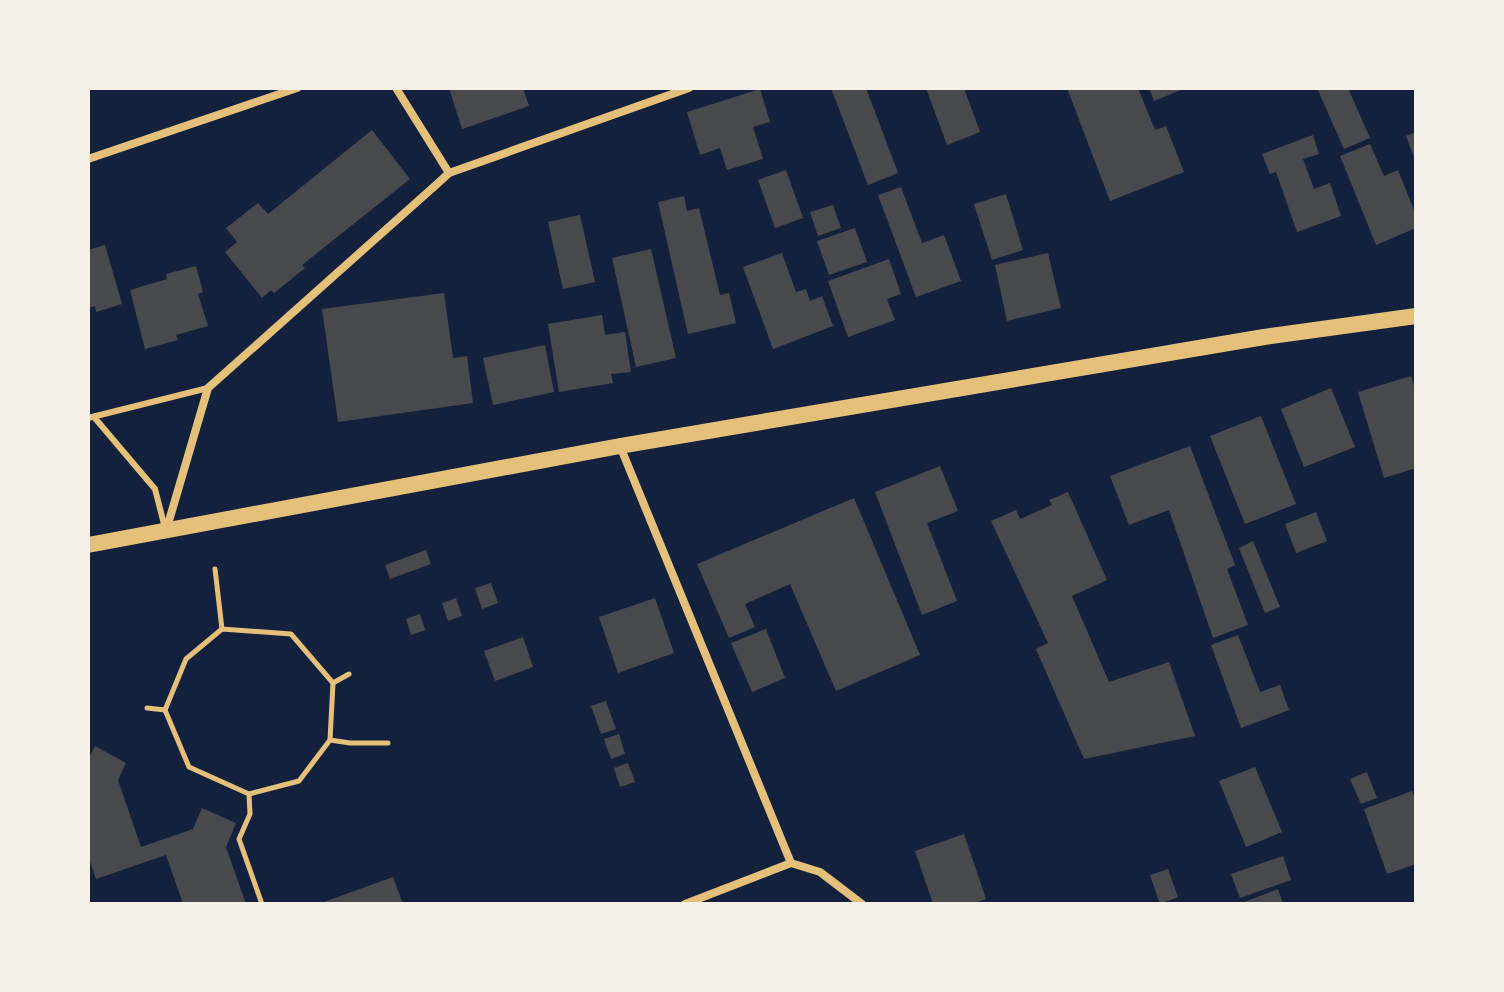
<svg xmlns="http://www.w3.org/2000/svg" width="1504" height="992" font-family="'Work Sans',sans-serif">
<rect width="100%" height="100%" fill="#14213d"/>
<!-- building -->
<g fill="#48494c">
<polygon points="449,88 523,88 529,106 462,129"/>
<polygon points="831,88 866,88 898,173 868,185"/>
<polygon points="926,88 964,88 980,132 947,145"/>
<polygon points="1067,88 1138,88 1155,130 1166,126 1184,172 1110,201"/>
<polygon points="1149,88 1186,88 1154,101"/>
<polygon points="1317,88 1348,88 1370,138 1344,149"/>
<polygon points="760,89 770,122 753,127 763,159 727,170 720,148 700,155 687,112"/>
<polygon points="372,130 410,179 302,265 305,268 274,293 271,290 262,298 225,252 237,242 226,228 258,203 268,214"/>
<polygon points="1416,132 1416,163 1406,136"/>
<polygon points="1313,135 1319,154 1303,159 1314,189 1330,183 1341,216 1297,232 1276,172 1270,174 1262,154"/>
<polygon points="1370,144 1384,176 1398,170 1416,215 1416,228 1376,245 1340,156"/>
<polygon points="786,170 803,218 775,228 758,180"/>
<polygon points="901,187 922,243 944,235 961,281 916,297 878,195"/>
<polygon points="1006,194 1023,250 992,260 974,204"/>
<polygon points="684,196 687,211 699,208 720,295 729,293 736,323 688,334 658,202"/>
<polygon points="833,205 841,228 818,236 810,212"/>
<polygon points="580,215 595,282 563,289 548,222"/>
<polygon points="855,228 867,262 829,275 817,241"/>
<polygon points="105,245 122,304 96,312 95,306 88,308 88,250"/>
<polygon points="651,249 676,358 636,367 612,258"/>
<polygon points="782,253 796,292 806,289 810,301 822,296 833,326 773,349 743,267"/>
<polygon points="1048,253 1061,308 1007,321 995,265"/>
<polygon points="889,259 901,294 887,299 895,320 848,337 828,281"/>
<polygon points="196,266 203,292 198,294 208,326 176,335 178,340 145,349 130,290 167,279 166,274"/>
<polygon points="444,293 453,358 467,356 473,403 338,422 322,309"/>
<polygon points="602,315 605,335 625,332 631,372 611,374 613,383 559,392 548,324"/>
<polygon points="545,345 554,392 493,405 483,358"/>
<polygon points="1411,376 1416,391 1416,468 1384,478 1358,392"/>
<polygon points="1331,388 1355,447 1304,467 1281,409"/>
<polygon points="1261,416 1296,504 1245,524 1210,436"/>
<polygon points="1190,446 1235,565 1227,569 1248,625 1213,638 1169,510 1129,525 1110,476"/>
<polygon points="940,466 958,511 927,523 957,601 922,615 875,492"/>
<polygon points="1068,492 1107,580 1072,596 1109,682 1169,662 1195,736 1084,759 1036,649 1048,643 991,521 1016,510 1020,519 1052,505 1049,500"/>
<polygon points="854,498 920,655 836,691 790,584 745,604 755,627 729,638 697,564"/>
<polygon points="1316,512 1327,541 1296,553 1285,524"/>
<polygon points="1253,541 1280,607 1265,613 1239,548"/>
<polygon points="426,550 431,564 390,579 385,565"/>
<polygon points="491,583 498,603 482,609 475,588"/>
<polygon points="456,598 462,616 448,621 442,603"/>
<polygon points="655,598 674,653 618,673 599,617"/>
<polygon points="420,614 425,630 411,635 406,619"/>
<polygon points="766,629 785,678 752,692 731,643"/>
<polygon points="1238,635 1260,692 1280,685 1289,710 1241,728 1211,645"/>
<polygon points="523,637 533,667 495,681 484,651"/>
<polygon points="606,701 616,729 601,734 591,706"/>
<polygon points="619,734 625,754 611,759 604,739"/>
<polygon points="95,746 126,763 118,780 141,847 193,829 202,808 236,823 226,847 246,904 183,904 166,855 96,879 88,856 88,760"/>
<polygon points="628,763 635,782 620,787 614,768"/>
<polygon points="1255,767 1282,832 1246,847 1219,781"/>
<polygon points="1367,772 1377,798 1361,804 1350,779"/>
<polygon points="1412,791 1416,802 1416,864 1387,874 1364,809"/>
<polygon points="964,834 986,899 972,904 933,904 915,851"/>
<polygon points="1283,856 1291,880 1240,898 1231,874"/>
<polygon points="1168,869 1178,897 1160,904 1150,875"/>
<polygon points="393,877 403,904 318,904"/>
<polygon points="1278,889 1283,904 1239,904"/>
</g>
<g fill="none" stroke-linecap="round" stroke-linejoin="round">
<!-- path -->
<g stroke="#e5c07b" stroke-width="5">
<polyline points="215,569 222,629"/>
<polygon points="222,629 291,634 333,683 330,740 299,781 249,794 189,767 165,710 186,659"/>
<polyline points="333,683 349,674"/>
<polyline points="147,708 165,710"/>
<polyline points="330,740 350,743 388,743"/>
<polyline points="249,794 250,814 239,839 262,904"/>
</g>
<!-- service -->
<g stroke="#e5c07b" stroke-width="6">
<polyline points="94,417 155,489 165,528"/>
<polyline points="88,418 208,388"/>
</g>
<!-- minor -->
<g stroke="#e5c07b" stroke-width="8">
<polyline points="396,88 449,173"/>
<polyline points="88,159 297,88"/>
<polyline points="620,446 791,863"/>
<polyline points="166,531 208,388 437,184 449,173 689,88"/>
<polyline points="685,904 791,863 820,872 862,904"/>
</g>
<!-- secondary -->
<polyline stroke="#e5c07b" stroke-width="16" points="88,545 620,446 1264,337 1416,316"/>
</g>
<!-- border -->
<rect width="1504" height="992" fill="none" stroke="#f6f1e7" stroke-width="180"/>
</svg>
